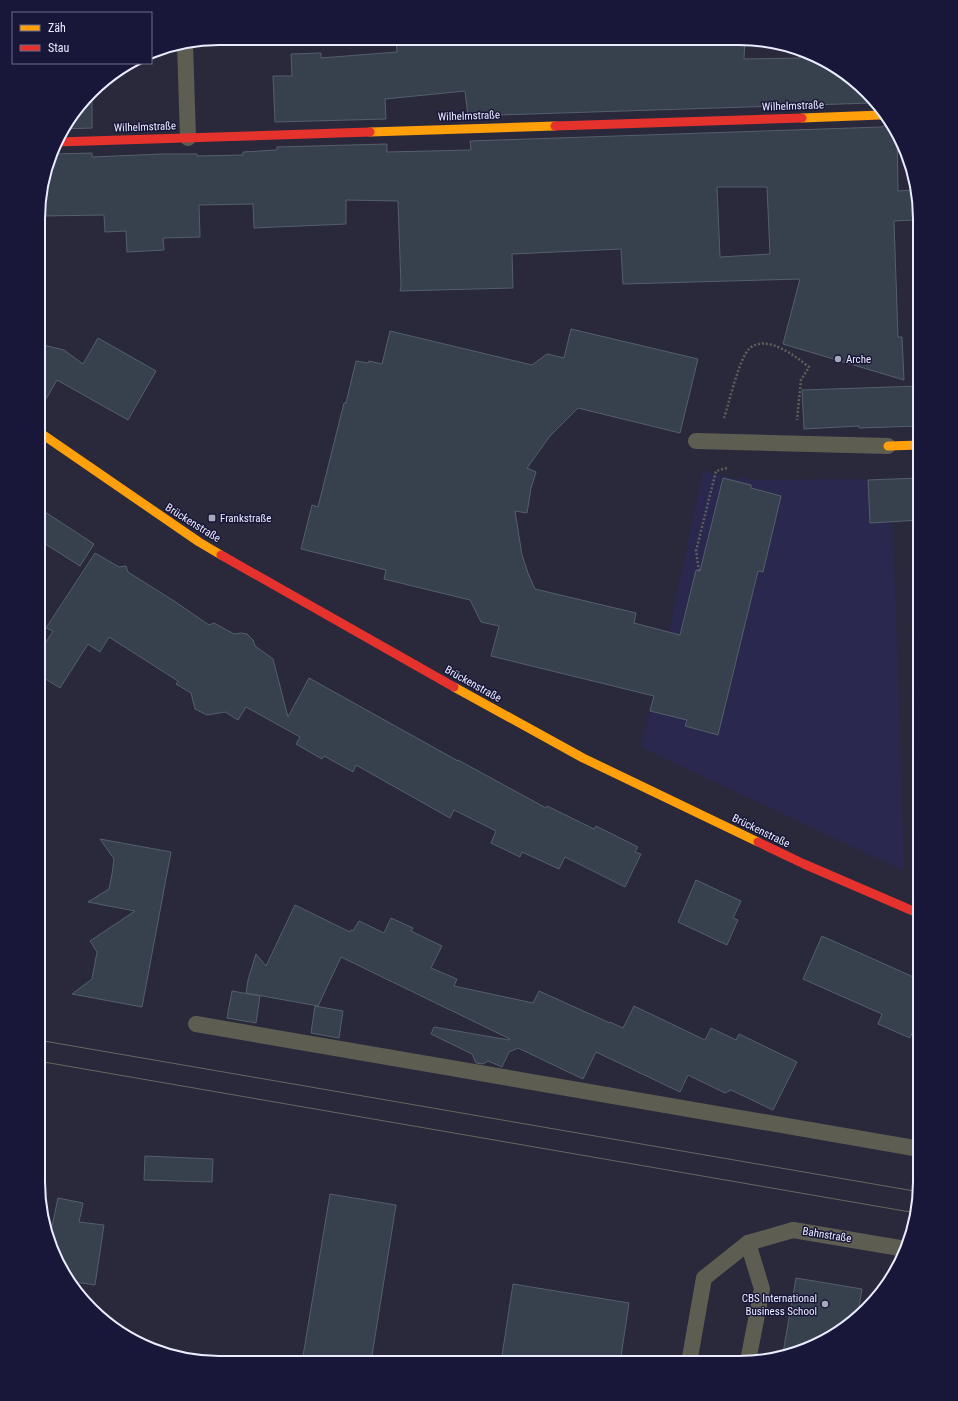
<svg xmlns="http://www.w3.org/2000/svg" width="958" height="1401" font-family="'Roboto Condensed',sans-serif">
<rect width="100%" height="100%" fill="#2a293c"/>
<!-- built -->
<polygon fill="#2a284f" points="703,471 739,480 740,477 754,480 890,479 897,642 904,871 641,747 669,632"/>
<!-- building -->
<g fill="#37414e" stroke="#555f6b" fill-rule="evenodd">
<polygon points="396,39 521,39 521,43 607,41 639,39 745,40 744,59 800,58 800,49 808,52 849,75 872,103 468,116 465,91 385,99 386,119 275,122 273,76 292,76 291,54 321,53 321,58 397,52"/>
<polygon points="92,92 92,128 62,129 62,128"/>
<path d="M889,124L897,134L898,191L913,190L915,220L894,221L898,337H902L904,380L783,344L800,279L623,284L621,249L512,254L513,288L400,291L401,286L398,201L346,200V224L254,228L253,204L199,205L200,237L163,238L164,250L127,252L126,231L105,232L104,215L40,216V195L54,154L92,153V157L162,154H197V156L243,155V152L277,150V147L387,144V152L471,150L470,141L881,127ZM717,187H767L770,254L720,257Z"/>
<polygon points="571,329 698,359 680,433 578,408 550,436 527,468 536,472 531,488 527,513 515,511 522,555 528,573 535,589 636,613 634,623 680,635 696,570 700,571 723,478 751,485 751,488 781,496 763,572 758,571 718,735 685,726 687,720 650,711 654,696 491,656 499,626 481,622 470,600 384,579 386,570 301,549 312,505 318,507 344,403 346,403 356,361 368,363 369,361 382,364 390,331 532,365 547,354 564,358"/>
<polygon points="98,338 156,371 128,420 57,380 39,411 39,344 64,350 83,364"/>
<polygon points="920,386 920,426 859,428 859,426 804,429 802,390"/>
<polygon points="920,478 920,520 870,523 868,480"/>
<polygon points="39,508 94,544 80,566 39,540"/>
<polygon points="95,553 119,567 126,566 128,572 174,601 209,625 214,623 234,634 241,633 247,634 253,640 255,646 273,659 288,717 309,678 458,761 458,760 546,808 547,806 594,829 596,826 638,847 635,852 641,854 625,887 565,857 559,869 522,852 520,857 491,843 496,831 454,810 450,818 356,765 353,772 324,756 322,759 296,744 300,737 246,707 238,720 225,712 207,715 195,709 191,693 176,684 178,681 109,637 100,652 88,644 60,688 39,675 39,653 53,631 46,628"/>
<polygon points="100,839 171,852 142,1007 72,994 92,979 97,952 90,941 135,911 88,902 109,889 112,874 114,859"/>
<polygon points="696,880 741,901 733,918 738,920 727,945 678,922"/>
<polygon points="295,905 350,932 351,930 353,931 359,921 384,933 391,918 413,928 411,931 442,946 431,968 457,979 454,986 533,1003 539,991 610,1023 610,1022 623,1028 634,1006 705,1040 711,1028 736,1040 739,1034 797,1062 773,1110 731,1090 725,1093 688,1075 680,1092 596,1052 583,1079 518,1048 509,1052 502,1067 488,1061 483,1064 476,1063 472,1054 431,1034 434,1027 509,1040 510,1039 341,957 318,1006 246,993 248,980 256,954 266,966"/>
<polygon points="822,936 920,980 920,1014 910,1038 878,1024 882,1014 803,979"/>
<polygon points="232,991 260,996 256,1023 227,1018"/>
<polygon points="315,1006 343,1011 339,1038 311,1033"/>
<polygon points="145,1156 213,1159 212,1182 144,1180"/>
<polygon points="330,1194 396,1205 371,1362 302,1362"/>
<polygon points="58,1198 83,1203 79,1222 104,1225 95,1285 69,1281 57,1262 50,1236"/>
<polygon points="796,1278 862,1289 857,1319 819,1344 783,1353"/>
<polygon points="513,1284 629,1303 620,1363 501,1362"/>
</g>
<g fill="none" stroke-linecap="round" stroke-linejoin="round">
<!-- path -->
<g stroke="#5e5e5b" stroke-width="2.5" stroke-dasharray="2 2" stroke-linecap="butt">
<path d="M724,418C729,403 739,359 749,349C766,333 795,356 809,367L801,380L797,420"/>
<polyline points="699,571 696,551 716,471 727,468"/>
</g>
<!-- lane -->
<g stroke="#5e5d52" stroke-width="16">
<polyline points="185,44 188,138"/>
<polyline points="696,441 888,446"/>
<polyline points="196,1024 920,1149"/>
<polyline points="748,1243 762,1289 748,1361"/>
<polyline points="689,1363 704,1278 748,1243 793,1230 906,1249"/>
</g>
<!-- slow -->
<g stroke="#ff9f0a" stroke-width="9">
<polyline points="802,118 881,115"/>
<polyline points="370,132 555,126"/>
<polyline points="39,432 199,542 221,555"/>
<polyline points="888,446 920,445"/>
<polyline points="454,687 583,758 758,842"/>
</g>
<!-- jam -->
<g stroke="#e5322d" stroke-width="9">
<polyline points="555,126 802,118"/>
<polyline points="57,142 370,132"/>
<polyline points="221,555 454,687"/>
<polyline points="758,842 804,864 920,914"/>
</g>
<!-- tram -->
<g stroke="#676661" stroke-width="1">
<polyline points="38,1040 920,1192"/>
<polyline points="38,1061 916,1213"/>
</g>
</g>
<!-- markers -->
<g fill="#a7a8bb" stroke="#191739" stroke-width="1.5">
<circle cx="838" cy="359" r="4"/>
<rect x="208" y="514" width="8" height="8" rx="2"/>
<circle cx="825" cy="1304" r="4"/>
</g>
<g text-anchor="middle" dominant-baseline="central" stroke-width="3" stroke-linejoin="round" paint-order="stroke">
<!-- street labels -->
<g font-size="11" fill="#eaecff" stroke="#191739">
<text transform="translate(793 106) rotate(-2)">Wilhelmstraße</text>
<text transform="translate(469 116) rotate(-2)">Wilhelmstraße</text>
<text transform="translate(145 127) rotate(-2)">Wilhelmstraße</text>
<text transform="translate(193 523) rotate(32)">Brückenstraße</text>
<text transform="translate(473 684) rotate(29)">Brückenstraße</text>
<text transform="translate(761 831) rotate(26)">Brückenstraße</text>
<text transform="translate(827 1235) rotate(9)">Bahnstraße</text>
</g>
<!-- poi labels -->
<g font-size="11" fill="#eaecff" stroke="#191739" text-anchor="start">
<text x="846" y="359">Arche</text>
<text x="220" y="518">Frankstraße</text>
<text x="817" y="1298" text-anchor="end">CBS International<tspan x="817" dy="13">Business School</tspan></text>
</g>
</g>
<!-- crop -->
<path d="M0 0H958V1401H0ZM219 45H739A174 174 0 0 1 913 219V1182A174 174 0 0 1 739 1356H219A174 174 0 0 1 45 1182V219A174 174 0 0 1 219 45Z" fill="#191739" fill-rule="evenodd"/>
<path fill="none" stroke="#eaecff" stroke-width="2" d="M219 45H739A174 174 0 0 1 913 219V1182A174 174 0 0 1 739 1356H219A174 174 0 0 1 45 1182V219A174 174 0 0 1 219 45Z"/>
<!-- legend -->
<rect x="12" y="12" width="140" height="52" fill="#191739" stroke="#6d6c88"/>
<rect x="20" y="25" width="20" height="6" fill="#ff9f0a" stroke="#6d6c88"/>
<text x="48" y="32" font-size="12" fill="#eaecff">Zäh</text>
<rect x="20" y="45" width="20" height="6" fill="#e5322d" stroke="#6d6c88"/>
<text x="48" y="52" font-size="12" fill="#eaecff">Stau</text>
</svg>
